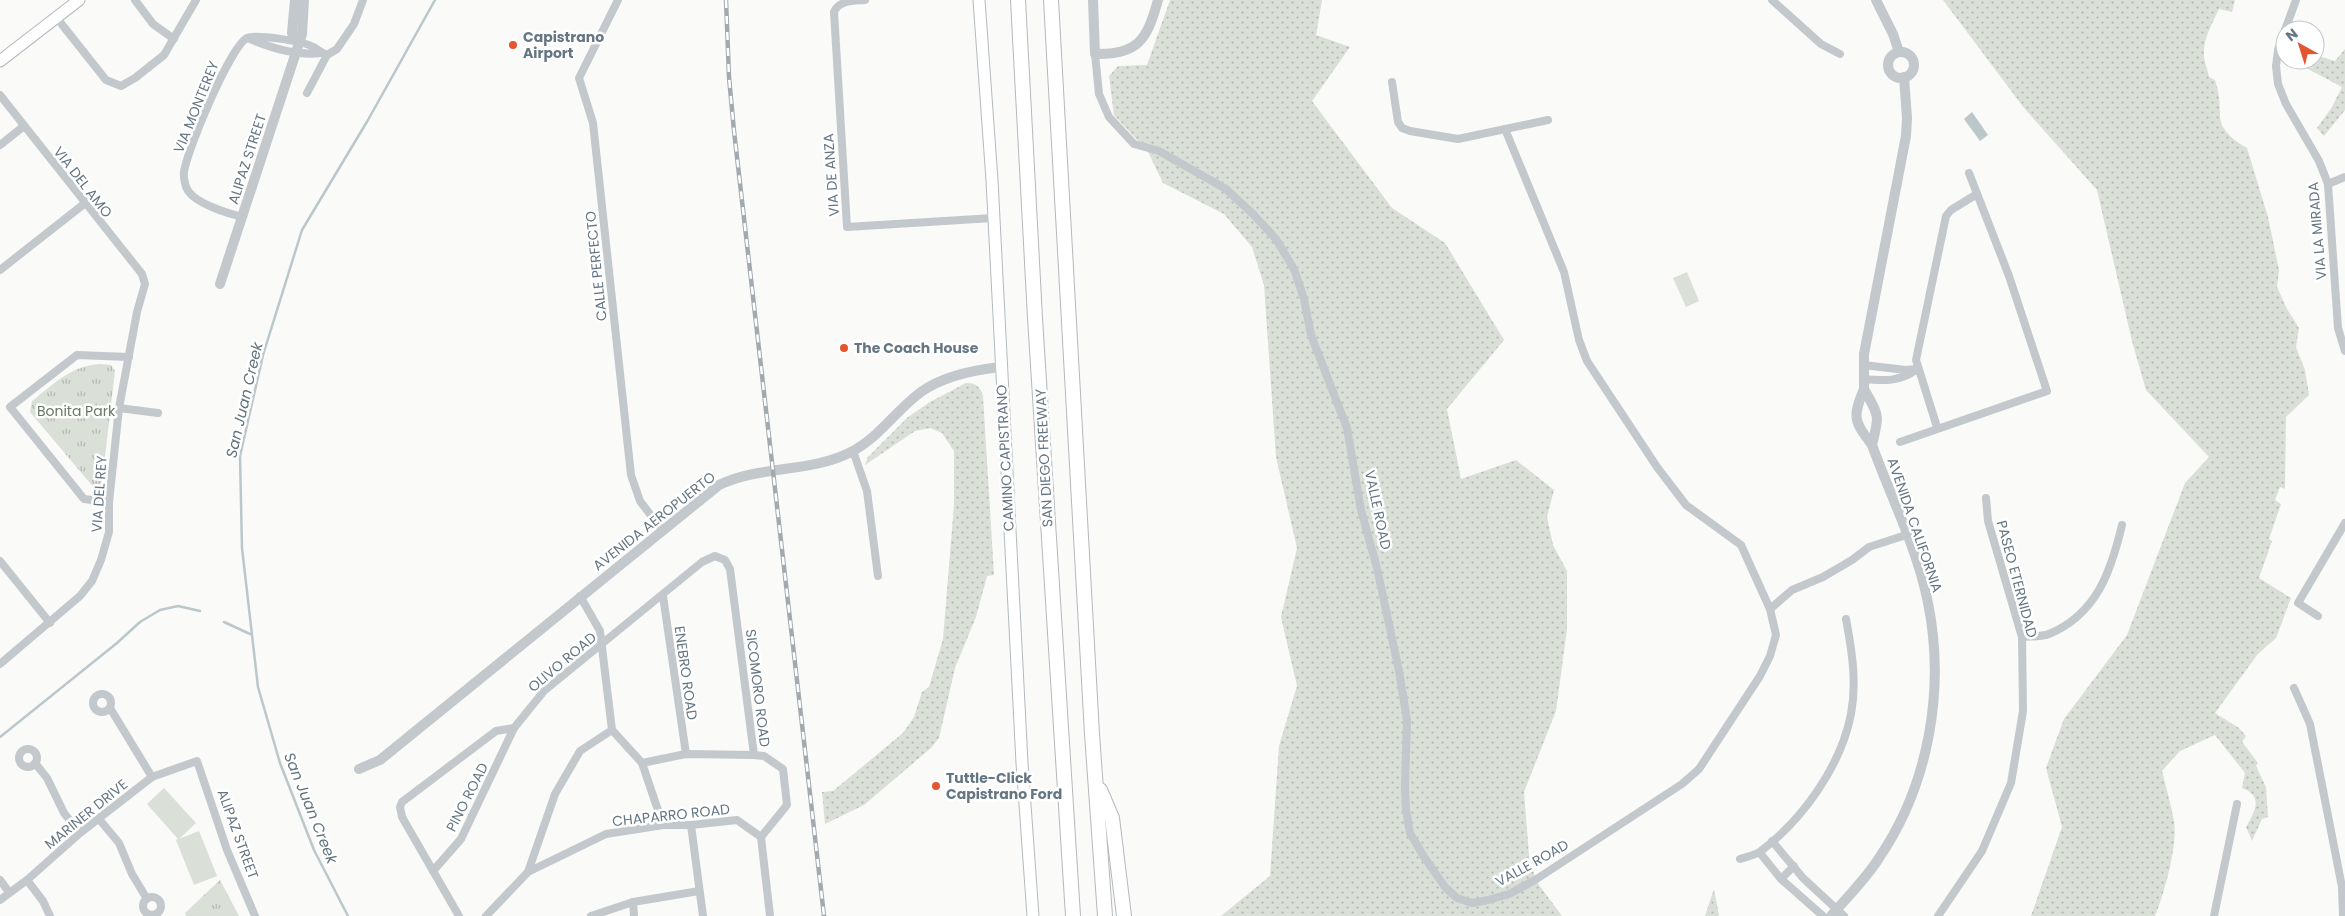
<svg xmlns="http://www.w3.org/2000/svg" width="2345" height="916" font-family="Poppins,sans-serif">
<defs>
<pattern id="grass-dots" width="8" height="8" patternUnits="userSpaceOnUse" patternTransform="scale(1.25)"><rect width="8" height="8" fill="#dadfd7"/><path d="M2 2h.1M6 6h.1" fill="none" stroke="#b4b9b4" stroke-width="1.8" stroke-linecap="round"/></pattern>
<pattern id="park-tufts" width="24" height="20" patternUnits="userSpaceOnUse" patternTransform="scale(1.25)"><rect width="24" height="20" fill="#dadfd7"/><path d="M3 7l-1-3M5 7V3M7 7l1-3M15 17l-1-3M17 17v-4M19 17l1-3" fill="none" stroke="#b4b9b4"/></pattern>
</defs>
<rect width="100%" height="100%" fill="#fafaf8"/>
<!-- grass -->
<g fill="url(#grass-dots)">
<polygon points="1170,0 1322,0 1316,35 1350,47 1312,101 1392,208 1445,243 1504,340 1447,409 1461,479 1516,460 1554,490 1547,517 1553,545 1567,571 1567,629 1556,711 1524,792 1529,855 1536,881 1562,916 1221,916 1270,876 1279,746 1297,686 1281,617 1297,548 1276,457 1264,285 1252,247 1224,214 1163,183 1148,152 1114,115 1109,76 1118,66 1147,65"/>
<path d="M1943,0H2235L2232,12L2219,9C2212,24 2200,44 2205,62C2206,67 2208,71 2209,77L2215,80C2227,116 2207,124 2247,148L2268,217L2279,270L2277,287L2287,309L2299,328L2296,347L2305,370L2309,395L2286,417L2285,489L2280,487L2275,500L2281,504L2269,539L2272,541L2259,578L2291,598L2276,638L2257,655L2215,713L2239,728L2246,736L2242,742L2258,763L2256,766L2266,787L2268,817L2262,819L2252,841L2246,827C2255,812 2264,796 2242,788L2245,773L2215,735L2180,751L2162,771C2166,788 2171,804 2174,821C2178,845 2164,894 2155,916H2031L2062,827L2046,768L2064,719L2127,635L2185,483L2209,457L2146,390L2132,341L2097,190L2024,108Z"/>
<polygon points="2345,49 2345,110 2324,136 2317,128 2332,107 2342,87 2291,60 2315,60 2315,55 2335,61"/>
<path d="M966,383C977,383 980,387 983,396L994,575L987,576L976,617L955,668L939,738L931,748L864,805L825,824L822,792L833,791L903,733L914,717L922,692L929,687L943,639L954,505V451L942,433L930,428L915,431L865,465L868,457L908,417L930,402Z"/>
<polygon points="1714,889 1719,916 1705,916"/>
</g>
<!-- park -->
<g fill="url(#park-tufts)">
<path d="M100,364L111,365L115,371L102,483L95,489L30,412L32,401C55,383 71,366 100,364Z"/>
<polygon points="220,880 239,916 186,916 185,913"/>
</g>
<!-- garden -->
<g fill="#dadfd7">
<polygon points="1687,272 1699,301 1686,307 1673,278"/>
<polygon points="164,788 196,823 179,839 199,831 217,876 194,885 176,840 178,839 147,804"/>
</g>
<!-- water -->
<polygon fill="#bbc7cb" points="1972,112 1988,135 1980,141 1964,119"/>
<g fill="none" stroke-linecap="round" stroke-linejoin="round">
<!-- stream -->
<g stroke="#bbc7cb" stroke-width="2.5">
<polyline points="224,622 250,634"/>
<polyline points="0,737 117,643 140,622 160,610 178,606 200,611"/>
<polyline points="348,916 314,850 280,763 258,687 242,548 240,456 263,355 302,230 368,120 435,0"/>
</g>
<!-- secondary casing -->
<g stroke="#b3babf" stroke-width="13">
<g id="secondary">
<polyline points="979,0 992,180 1022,763 1033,916"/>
<polyline points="0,61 79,0"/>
</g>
</g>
<!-- motorway casing -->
<g stroke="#b4b9bd" stroke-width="16">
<g id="motorway">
<polyline points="1018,0 1035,318 1073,916"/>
<polyline points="1051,0 1092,734 1105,916"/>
<polyline points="1100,790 1112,818 1124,916"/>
</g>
</g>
<!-- minor -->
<g stroke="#c3c8cc" stroke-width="8">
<polyline points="135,0 153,24 174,39"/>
<polyline points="618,0 579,78 593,123 631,475 640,501 662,530"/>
<path d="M865,0C854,1 839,0 834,12L847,227L993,218"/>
<polyline points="1772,0 1821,44 1840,54"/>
<polyline points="56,17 106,80 121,86 135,78 164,55 196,0"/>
<polyline points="2285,30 2296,0"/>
<polyline points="2285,31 2278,50 2276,66 2278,84 2286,104 2319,161 2328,184 2338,328 2345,351"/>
<path d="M250,39C271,48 297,56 321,53"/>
<polyline points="1095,54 1099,94 1109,117 1134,144 1159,151 1226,189 1253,214 1276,239 1294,269 1304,299 1311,335 1347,428 1361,510 1377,568 1399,671 1407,720 1405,787 1406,810 1410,833 1424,857 1445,887 1457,898 1472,903 1488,900 1509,894 1535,880 1682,784 1699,769 1760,676 1770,656 1776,635 1770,609 1741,545 1686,505 1657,467 1587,361 1579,340 1564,272 1505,129"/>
<polyline points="1392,82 1398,122 1402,128 1410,131 1458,139 1548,120"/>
<polyline points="307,93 327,55 337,49 354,24 363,0"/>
<polyline points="0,95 142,274 145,284 137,312 119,408 109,502 109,532 101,560 92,581 80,596 0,664"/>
<polyline points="0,145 24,126"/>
<polyline points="2328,184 2345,177"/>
<path d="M242,217C227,213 192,203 186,187C185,183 183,176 184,172C187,150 230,47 247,38C256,34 302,41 311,46C317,48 321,53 327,55"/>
<polyline points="0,270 84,204"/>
<polyline points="1863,365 1906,370 1917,369"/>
<path d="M1863,379C1884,381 1900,382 1917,369"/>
<polyline points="119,408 158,413"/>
<polyline points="1937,427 1916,360 1946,216 1951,210 1977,194"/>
<polyline points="1900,442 2047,391 2009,276 1969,173"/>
<polyline points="853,451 867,491 878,576"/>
<polyline points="109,502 84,499 10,407 77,355 129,357"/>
<polyline points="0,561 50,623"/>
<polyline points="663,596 686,754"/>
<polyline points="1770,609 1792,590 1823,577 1852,560 1869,547 1906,535"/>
<polyline points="2318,616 2298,603 2345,523"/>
<path d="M2022,637C2031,636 2042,637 2049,634C2097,614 2111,571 2122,525"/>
<polyline points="2294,688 2310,724 2342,887 2343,916"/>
<circle cx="102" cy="703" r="9"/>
<polyline points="110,708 152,777"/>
<polyline points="612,730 642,763 663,825"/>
<circle cx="28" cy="758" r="9"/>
<polyline points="35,763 47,778 64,813 80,833"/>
<polyline points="642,763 686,754 754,755"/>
<polyline points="99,819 119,843 132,874 147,899"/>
<polyline points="691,825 703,916"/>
<polyline points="1772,841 1803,878 1844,916"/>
<polyline points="1760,853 1781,879 1823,916"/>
<path d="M1740,859C1746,857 1755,855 1761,851C1803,819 1841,766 1851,714C1857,682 1852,651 1846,619"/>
<polyline points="433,871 461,839 514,728"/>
<polyline points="528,872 555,794 580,751 612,730 600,631 580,596"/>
<polyline points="1781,879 1794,866"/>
<polyline points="0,880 9,892"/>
<polyline points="27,880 43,901 50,916"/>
<circle cx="152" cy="906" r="9"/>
<polyline points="0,900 27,880 80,833 152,777 197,761 227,850 255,916"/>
<polyline points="633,902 634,916"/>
<polyline points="459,916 402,817 400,807 402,802 496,731 514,728 544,691 702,562 715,556 725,560 730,569 754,755 764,756 783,769 787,805 761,837 770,916"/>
<polyline points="486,916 528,872 606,834 663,825 691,825 737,820 761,837"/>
<polyline points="591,916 633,902 699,891"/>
<polyline points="1938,916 1982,851 2011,783 2023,711 2022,637 1988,521 1986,498"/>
<polyline points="2214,916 2237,804"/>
</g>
<!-- tertiary -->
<g stroke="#c3c8cc" stroke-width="10">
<polyline points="295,0 292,33 297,42"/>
<path d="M1093,0L1095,54C1138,55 1147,40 1158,0"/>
<polyline points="1876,0 1893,34 1899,52"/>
<circle cx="1901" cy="65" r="13"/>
<polyline points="220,284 302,34 304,0"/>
<polyline points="1864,389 1864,354 1906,136 1907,118 1904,77"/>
<path d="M1864,389C1879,416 1880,414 1872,445C1854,421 1852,418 1864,389Z"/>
<path d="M359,769L380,760L719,485C761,465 810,473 851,452C879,438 896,410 921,392C943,376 974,370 1000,367"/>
<path d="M1831,916C1847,897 1866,879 1879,858C1930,783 1946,686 1927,598C1916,546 1890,495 1872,445"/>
</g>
<!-- secondary -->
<use href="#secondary" stroke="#fff" stroke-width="11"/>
<!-- motorway -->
<use href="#motorway" stroke="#fff" stroke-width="14"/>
<!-- rail casing -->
<g stroke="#a2aab0" stroke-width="4.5">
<polyline id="rail" points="726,0 729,77 734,131 824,916"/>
</g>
<!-- rail -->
<use href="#rail" stroke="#fff" stroke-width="2.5" stroke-dasharray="8" stroke-linecap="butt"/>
</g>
<!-- markers -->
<g fill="#e4572e" stroke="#fff" stroke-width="2">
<circle cx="513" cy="45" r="5"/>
<circle cx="844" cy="348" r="5"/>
<circle cx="936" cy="786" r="5"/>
</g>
<g text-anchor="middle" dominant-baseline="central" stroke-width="5" stroke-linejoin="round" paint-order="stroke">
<!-- poi labels -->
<g font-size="14" font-weight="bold" fill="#657683" stroke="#fff" text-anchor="start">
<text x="523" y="37">Capistrano<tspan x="523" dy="16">Airport</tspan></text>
<text x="854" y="348">The Coach House</text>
<text x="946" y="778">Tuttle-Click<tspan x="946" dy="16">Capistrano Ford</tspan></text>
</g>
<!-- street labels -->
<g font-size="14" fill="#657683" stroke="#fff">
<text transform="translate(196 107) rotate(-68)">VIA MONTEREY</text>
<text transform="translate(247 159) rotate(-72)">ALIPAZ STREET</text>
<text transform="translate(831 175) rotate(-94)">VIA DE ANZA</text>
<text transform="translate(83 182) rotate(52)">VIA DEL AMO</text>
<text transform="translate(2317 231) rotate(-95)">VIA LA MIRADA</text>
<text transform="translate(596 266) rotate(-96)">CALLE PERFECTO</text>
<text transform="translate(1005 458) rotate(-93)">CAMINO CAPISTRANO</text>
<text transform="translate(1044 458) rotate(-93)">SAN DIEGO FREEWAY</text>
<text transform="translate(99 494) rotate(-86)">VIA DEL REY</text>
<text transform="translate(1378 510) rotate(78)">VALLE ROAD</text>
<text transform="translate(654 521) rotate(-38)">AVENIDA AEROPUERTO</text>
<text transform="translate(1915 525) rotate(71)">AVENIDA CALIFORNIA</text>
<text transform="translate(2017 579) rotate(75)">PASEO ETERNIDAD</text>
<text transform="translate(562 662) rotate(-40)">OLIVO ROAD</text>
<text transform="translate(686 673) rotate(82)">ENEBRO ROAD</text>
<text transform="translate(758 688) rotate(83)">SICOMORO ROAD</text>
<text transform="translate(467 797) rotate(-63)">PINO ROAD</text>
<text transform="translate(86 814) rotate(-39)">MARINER DRIVE</text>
<text transform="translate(671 815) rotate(-6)">CHAPARRO ROAD</text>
<text transform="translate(238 834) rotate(70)">ALIPAZ STREET</text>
<text transform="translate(1532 863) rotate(-29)">VALLE ROAD</text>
</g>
<!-- park labels -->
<g font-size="14" fill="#687a64" stroke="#fff">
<text x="76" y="411">Bonita Park</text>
</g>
<!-- water labels -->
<g font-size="15" font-style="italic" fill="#60757c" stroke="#fff">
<text transform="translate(244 400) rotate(-77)">San Juan Creek</text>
<text transform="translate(311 808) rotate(68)">San Juan Creek</text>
</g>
</g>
<!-- north arrow -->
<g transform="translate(2300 45) rotate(321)"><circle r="24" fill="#ffffff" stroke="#c1c8cd"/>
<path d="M0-4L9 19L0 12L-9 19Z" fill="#e4572e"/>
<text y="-8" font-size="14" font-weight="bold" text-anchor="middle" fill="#657683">N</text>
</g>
</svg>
